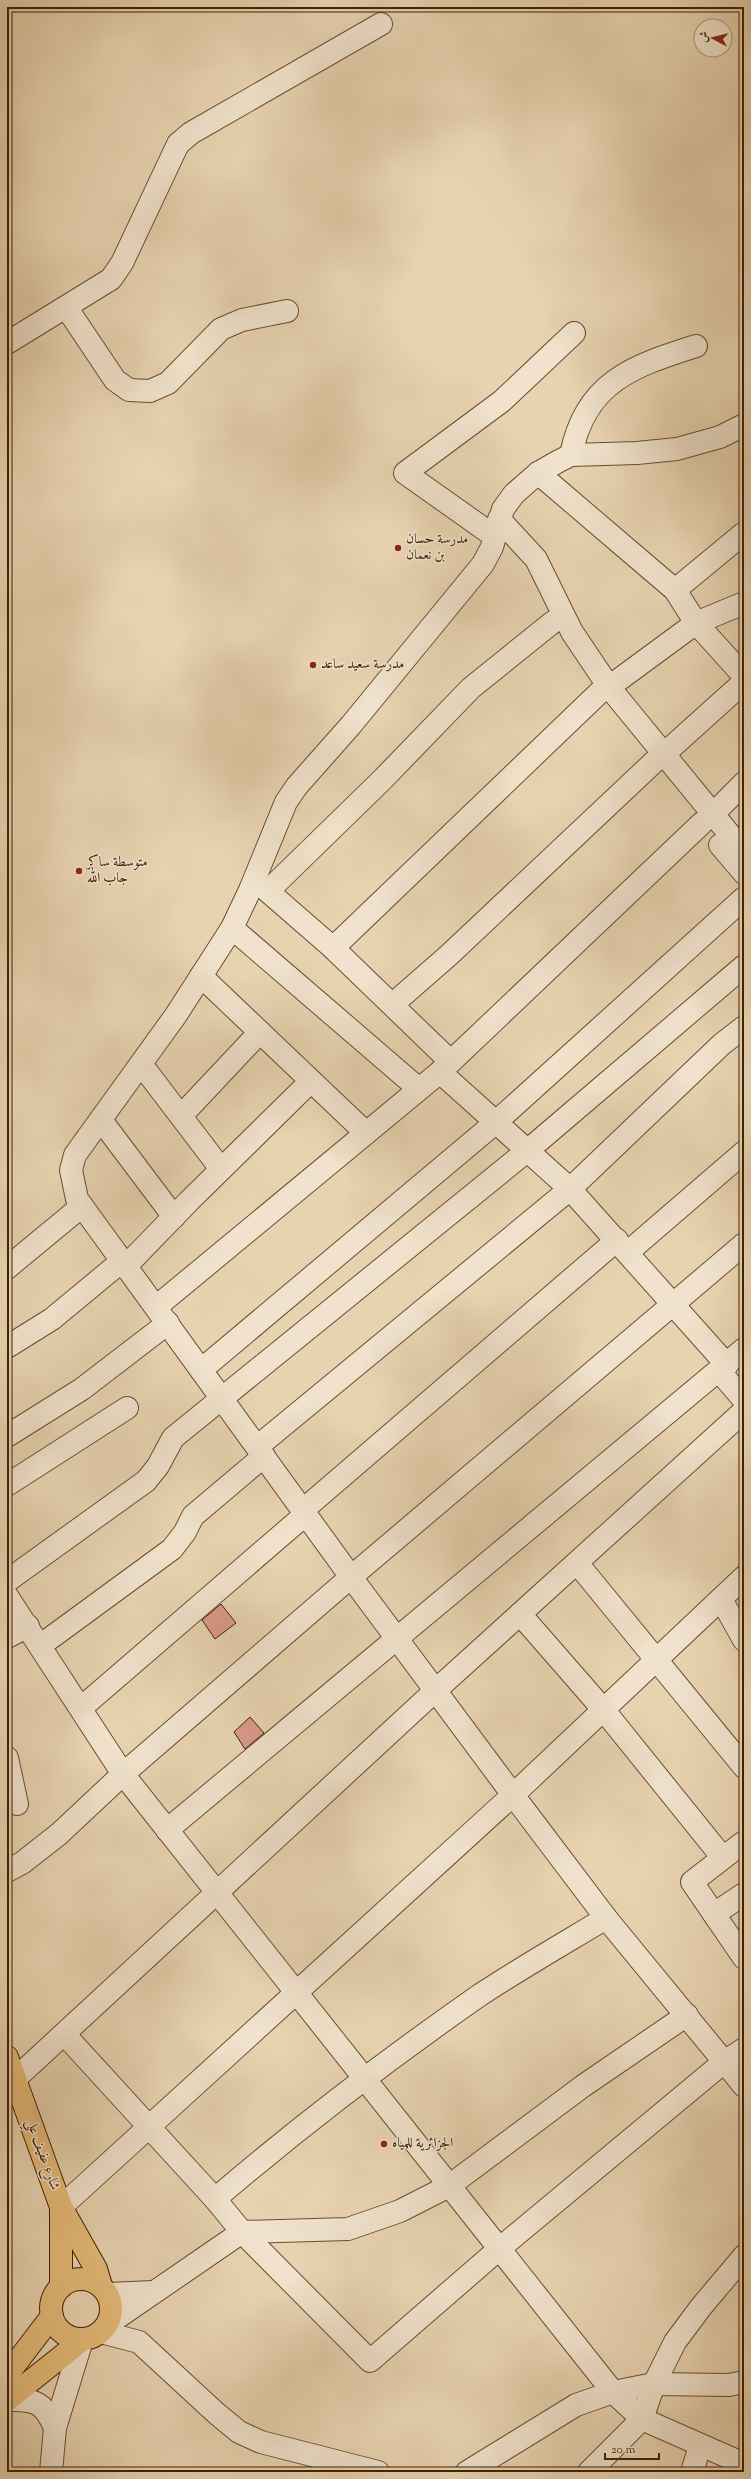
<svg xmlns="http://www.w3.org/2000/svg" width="751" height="2479" font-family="'Sorts Mill Goudy',Amiri,serif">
<rect width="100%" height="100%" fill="#e8d3b1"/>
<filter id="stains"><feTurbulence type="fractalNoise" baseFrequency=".005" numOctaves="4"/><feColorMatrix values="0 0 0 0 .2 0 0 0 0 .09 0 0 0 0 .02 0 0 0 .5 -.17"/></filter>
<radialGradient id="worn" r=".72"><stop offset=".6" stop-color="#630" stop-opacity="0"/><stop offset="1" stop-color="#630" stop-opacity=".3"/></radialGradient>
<!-- building -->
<g fill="#db9b8c" stroke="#3e2105">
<polygon points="221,1604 236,1623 215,1639 202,1620"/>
<polygon points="250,1717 264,1733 245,1749 234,1732"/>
</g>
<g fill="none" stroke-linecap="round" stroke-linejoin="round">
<!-- minor casing -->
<g stroke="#684e30" stroke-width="24">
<g id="minor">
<polyline points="66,307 115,380 129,390 150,391 168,383 221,329 242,320 287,311"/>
<polyline points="7,343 111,279 122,263 178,144 191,133 381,24"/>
<polyline points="744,425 720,437 677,449 637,453 571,455 559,461 538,473 514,494 503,509 492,547 483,564 351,725 297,786 286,802 250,890 232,928 176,1015 75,1155 71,1170 77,1199 351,1577 513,1795 606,1918 744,2086"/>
<path d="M571,455C585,382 633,366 696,346"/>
<polyline points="538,473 675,590 696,623 744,676"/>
<polyline points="499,519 536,559 572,632 609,687 744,852"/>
<polyline points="494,536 405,473 502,401 574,333"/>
<polyline points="675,590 744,533"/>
<polyline points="609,687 696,623 744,603"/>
<polyline points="664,754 744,682"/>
<polyline points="712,815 744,783"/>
<polyline points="720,845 744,873"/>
<polyline points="256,881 333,948 450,1061"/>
<polyline points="268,891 382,780 471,688 553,622"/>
<polyline points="232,928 419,1089"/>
<polyline points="333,948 601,691"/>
<polyline points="201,976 366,1133"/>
<polyline points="393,1004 449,955 655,761"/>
<polyline points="141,1064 221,1169"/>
<polyline points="440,1072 570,1189 727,1365"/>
<polyline points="181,1116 260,1032"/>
<polyline points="101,1120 174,1217"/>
<polyline points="628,1252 744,1152"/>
<polyline points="126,1266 189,1201 311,1081"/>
<polyline points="7,1268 82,1206"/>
<polyline points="156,1307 440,1072 702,823"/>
<polyline points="7,1347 52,1319 122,1261"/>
<polyline points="201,1370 495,1123 744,898"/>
<polyline points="720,1372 744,1400"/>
<polyline points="7,1436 82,1389 168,1323"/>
<polyline points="257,1447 570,1189 722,1044 744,1027"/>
<polyline points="7,1485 127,1408"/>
<polyline points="303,1510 617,1240"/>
<polyline points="577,1563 744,1767"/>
<polyline points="7,1581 146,1481 158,1466 173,1438 527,1151 744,966"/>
<polyline points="7,1596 123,1774 613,2392 642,2419 744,2464"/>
<polyline points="721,1599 744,1640"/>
<polyline points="520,1614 602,1708 723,1858 744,1842"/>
<polyline points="7,1637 28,1626"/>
<polyline points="41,1645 172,1549 185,1532 193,1516 264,1456"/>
<polyline points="81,1708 306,1514"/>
<polyline points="7,1758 17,1804"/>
<polyline points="167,1830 744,1349"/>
<polyline points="723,1858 692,1882 744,1958"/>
<polyline points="7,1871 22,1863 59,1834 123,1774 351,1577 744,1244"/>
<polyline points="714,1914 744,1894"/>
<polyline points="65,2035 215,2199 242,2232 370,2361 499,2249 724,2062 744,2049"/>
<polyline points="15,2079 436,1690 744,1411"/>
<path d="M215,2199C299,2127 387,2060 477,1997C519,1969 563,1944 606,1918"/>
<polyline points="61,2207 513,1795 744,1577"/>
<polyline points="108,2294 153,2292"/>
<polyline points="108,2324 242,2232 348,2229 400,2211 449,2186 583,2086 687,2015"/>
<polyline points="101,2332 139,2342 216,2413 239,2432 261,2442 378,2472"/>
<path d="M7,2400C35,2399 44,2402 55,2428"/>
<polyline points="51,2472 55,2428 82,2340"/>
<polyline points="467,2472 576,2405 613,2392 654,2384 729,2385 744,2382"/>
<polyline points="589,2472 642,2419 654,2384 675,2342 701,2307 744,2256"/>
<polyline points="692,2472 700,2446"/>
</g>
</g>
<!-- major casing -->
<g stroke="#3e2105" stroke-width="24">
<g id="major">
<polyline points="7,2057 61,2207"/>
<circle cx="81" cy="2309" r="30"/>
<polyline points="61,2287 61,2207 96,2269 101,2286"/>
<polyline points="7,2375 52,2316"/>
<polyline points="7,2400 82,2340"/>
</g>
</g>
<!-- minor -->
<use href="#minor" stroke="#f0e2cc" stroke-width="22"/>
<!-- major -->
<use href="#major" stroke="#e4ba78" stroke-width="22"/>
</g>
<!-- markers -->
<g fill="#8f2418" stroke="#f0e2cc" stroke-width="1.5">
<circle cx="398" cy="548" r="4"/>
<circle cx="313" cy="665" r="4"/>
<circle cx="79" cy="871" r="4"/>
<circle cx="384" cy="2144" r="4"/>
</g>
<g text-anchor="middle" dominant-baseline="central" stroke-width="3" stroke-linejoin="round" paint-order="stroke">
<!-- poi labels -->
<g font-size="14" fill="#3e2105" stroke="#f0e2cc" text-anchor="start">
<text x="406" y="540">مدرسة حسان<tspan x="406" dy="16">بن نعمان</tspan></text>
<text x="321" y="665">مدرسة سعيد ساعد</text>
<text x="87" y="863">متوسطة ساكر<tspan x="87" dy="16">جاب الله</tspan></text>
<text x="392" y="2144">الجزائرية للمياه</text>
</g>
<!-- street labels -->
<g font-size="14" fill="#3e2105" stroke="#f0e2cc">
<text transform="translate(42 2155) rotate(70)">شارع عفيف علي</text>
</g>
</g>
<!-- margin -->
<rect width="751" height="2479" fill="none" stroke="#e8d3b1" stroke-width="24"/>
<rect x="8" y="8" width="735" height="2463" fill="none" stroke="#3e2105" stroke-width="2"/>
<rect x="12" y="12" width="727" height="2455" fill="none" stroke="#3e2105"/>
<!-- north arrow -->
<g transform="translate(713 38) rotate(277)"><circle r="19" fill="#f0e2cc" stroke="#a9957c"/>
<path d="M0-3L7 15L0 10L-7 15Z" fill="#8f2418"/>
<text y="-6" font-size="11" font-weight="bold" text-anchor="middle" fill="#3e2105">ش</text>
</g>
<!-- scale -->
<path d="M605 2453v6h54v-6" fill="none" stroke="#3e2105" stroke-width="2"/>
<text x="611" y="2453" font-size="12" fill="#3e2105" stroke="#f0e2cc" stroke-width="3" paint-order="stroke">20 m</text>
<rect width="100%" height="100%" filter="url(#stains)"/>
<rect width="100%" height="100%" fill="url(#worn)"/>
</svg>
